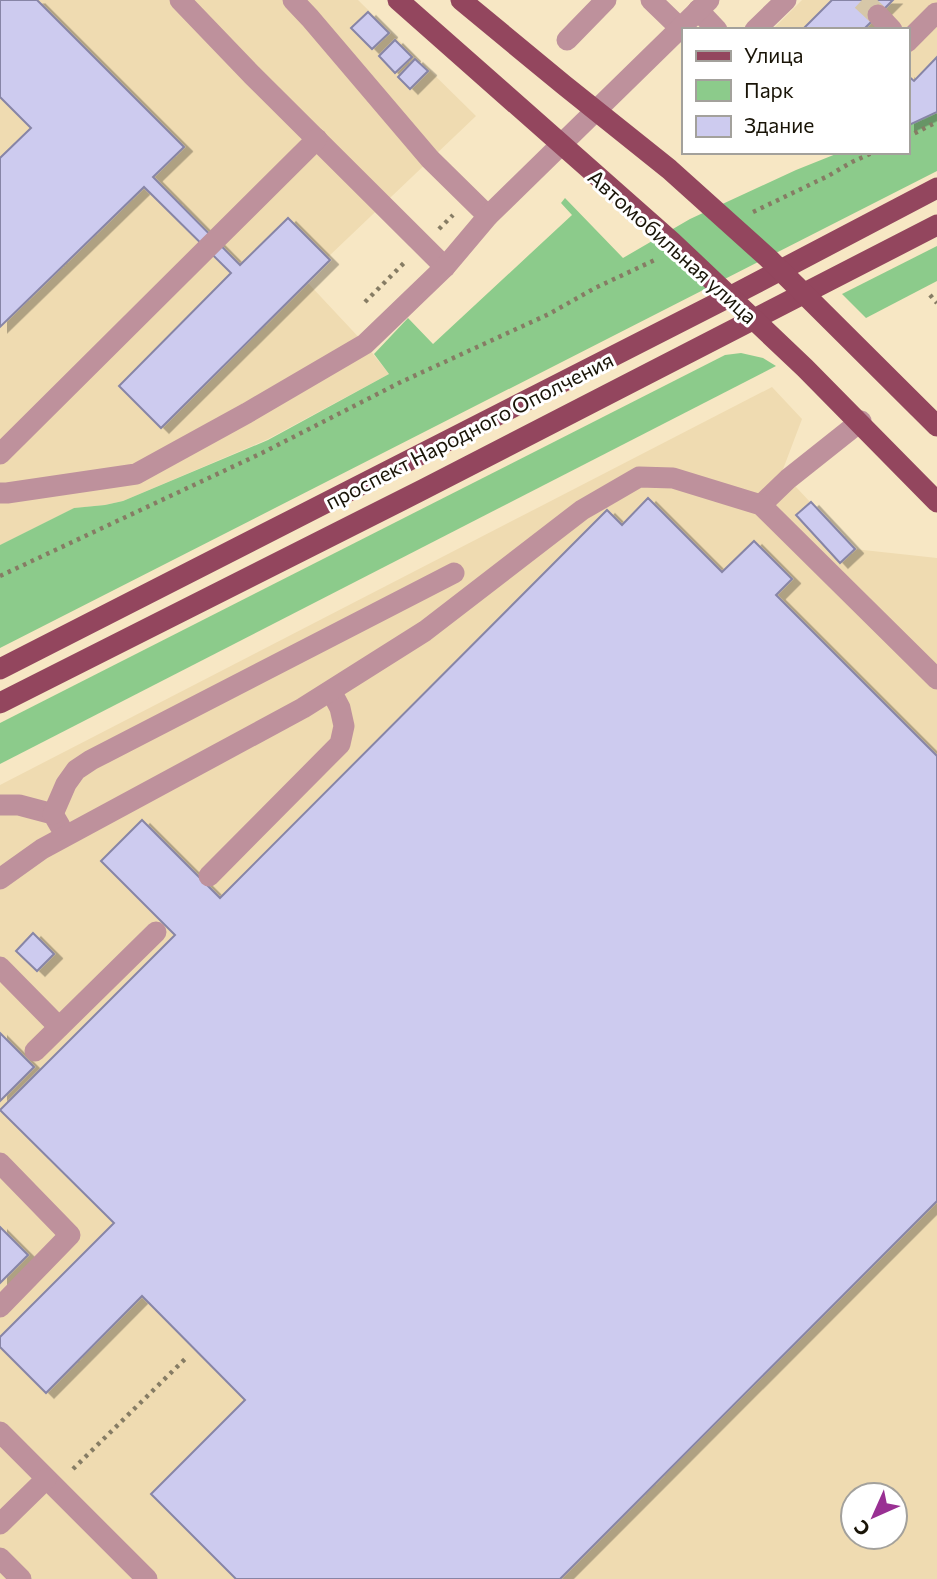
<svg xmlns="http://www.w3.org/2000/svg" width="937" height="1579" font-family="Commissioner,sans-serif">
<defs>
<filter id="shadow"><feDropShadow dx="8" dy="4.5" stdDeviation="0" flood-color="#0004"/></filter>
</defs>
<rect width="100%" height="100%" fill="#f7e7c4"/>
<!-- built -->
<g fill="#efdbb1" fill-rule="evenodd">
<polygon points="0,0 358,0 476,116 328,257 330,260 307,282 365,344 389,374 268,439 123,501 105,505 74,508 0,545"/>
<polygon points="802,0 937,0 937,113 907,126 907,30 772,30"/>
<path d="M772,387L802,419L782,472L854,549L937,558V1579H0V785ZM853,1495H895V1537H853Z"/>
</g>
<!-- green -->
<g fill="#8ccb8b">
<polygon points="937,113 937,171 0,648 0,545 74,508 105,505 123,501 268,440 389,374 374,354 408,318 433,344 572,215 561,203 565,198 623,258 690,219 796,170 841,152 907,152 907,126"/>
<polygon points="937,246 937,281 866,318 842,294"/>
<polygon points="741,353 763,358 776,366 0,764 0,723 725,355"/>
</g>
<!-- building -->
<g fill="#cdcbef" stroke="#8785a6" stroke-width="2" filter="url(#shadow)">
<polygon points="0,0 37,0 184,147 153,177 240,265 288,218 330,260 161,428 119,386 231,273 144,187 0,327 0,158 31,128 0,97"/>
<polygon points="832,0 893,0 863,30 802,30"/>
<polygon points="368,12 389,33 372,49 351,28"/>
<polygon points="395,40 412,57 395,73 379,56"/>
<polygon points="937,57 937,112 907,126 907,75 914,81"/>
<polygon points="415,59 428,71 410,89 398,77"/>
<polygon points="648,498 722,572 754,541 792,579 776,595 937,756 937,1201 560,1579 236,1579 151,1494 245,1400 142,1296 46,1393 0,1347 0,1337 114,1223 0,1110 175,935 101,861 142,820 220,898 607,510 622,525"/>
<polygon points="811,502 855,549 840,563 796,515"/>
<polygon points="33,933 54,954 37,971 16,951"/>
<polygon points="0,1033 34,1067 0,1101"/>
<polygon points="0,1227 28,1255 0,1283"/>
</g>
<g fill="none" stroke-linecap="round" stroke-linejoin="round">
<!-- minor-tunnel -->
<polyline stroke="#d6c7a8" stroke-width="21" stroke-dasharray="21 10" stroke-linecap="butt" points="862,0 878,15"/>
<!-- path -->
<g stroke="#867c64" stroke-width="4.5" stroke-dasharray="3.5 5" stroke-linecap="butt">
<polyline points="907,137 937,122"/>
<polyline points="753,212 828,176 852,162 874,152"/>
<polyline points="439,229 453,215"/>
<polyline points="930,295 937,303"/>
<polyline points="365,302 405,262"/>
<polyline points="0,576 262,453 401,382 549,314 595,288 657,259"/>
<polyline points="73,1469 185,1359"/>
</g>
<!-- minor -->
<g stroke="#be919c" stroke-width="21">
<polyline points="180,0 252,75 445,267"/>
<polyline points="293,0 310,18 430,159 488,216"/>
<polyline points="651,0 680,28"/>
<polyline points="698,10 717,30"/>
<polyline points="878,15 892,30"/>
<polyline points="755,30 786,0"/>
<polyline points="567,40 606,0"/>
<polyline points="907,42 936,13"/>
<polyline points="0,454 317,139"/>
<polyline points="0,493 7,493 136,474 247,413 365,344 445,267 488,216 709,0"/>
<polyline points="761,505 788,479 861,421"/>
<polyline points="0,805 19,805 53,814 60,826"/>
<polyline points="53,814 66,784 76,770 91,760 454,573"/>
<polyline points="209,876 340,744 344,726 340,708 331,691"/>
<polyline points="0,879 42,849 303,708 425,631 582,510 639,477 673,478 761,505 937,679"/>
<polyline points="0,967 59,1027"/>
<polyline points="35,1051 156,932"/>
<polyline points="0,1163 70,1235 0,1307"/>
<polyline points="0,1432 147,1579"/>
<polyline points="0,1524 46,1479"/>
<polyline points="0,1558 21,1579"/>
</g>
<!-- major -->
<g stroke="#93465e" stroke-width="21">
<polyline points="0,669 735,294 937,188"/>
<polyline points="0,703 424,489 937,225"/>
</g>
<!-- major-bridge -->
<g stroke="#93465e" stroke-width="21">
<polyline points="398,0 671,241 805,368 937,502"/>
<polyline points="461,0 564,85 669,169 768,258 937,426"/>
</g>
</g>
<g text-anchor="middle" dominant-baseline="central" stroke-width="6" stroke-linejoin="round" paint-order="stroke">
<!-- street labels -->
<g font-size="21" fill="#191407" stroke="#fff">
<text transform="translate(673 246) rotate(42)">Автомобильная улица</text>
<text transform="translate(469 430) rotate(-27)">проспект Народного Ополчения</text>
</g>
</g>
<!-- legend -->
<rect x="682" y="28" width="228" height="126" fill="#ffffff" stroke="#a3a19c" stroke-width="2"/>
<rect x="696" y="51" width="35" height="10" fill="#93465e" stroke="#a3a19c" stroke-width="2"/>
<text x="744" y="63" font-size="21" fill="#191407">Улица</text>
<rect x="696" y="80" width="35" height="21" fill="#8ccb8b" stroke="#a3a19c" stroke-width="2"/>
<text x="744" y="98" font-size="21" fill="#191407">Парк</text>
<rect x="696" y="116" width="35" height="21" fill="#cdcbef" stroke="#a3a19c" stroke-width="2"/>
<text x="744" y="133" font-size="21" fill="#191407">Здание</text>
<!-- north arrow -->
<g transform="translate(874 1516) rotate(225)"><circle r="33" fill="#ffffff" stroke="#a3a19c" stroke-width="2"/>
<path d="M0-5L12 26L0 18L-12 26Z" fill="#993093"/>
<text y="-10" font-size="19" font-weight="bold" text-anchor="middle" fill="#191407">С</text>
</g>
</svg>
